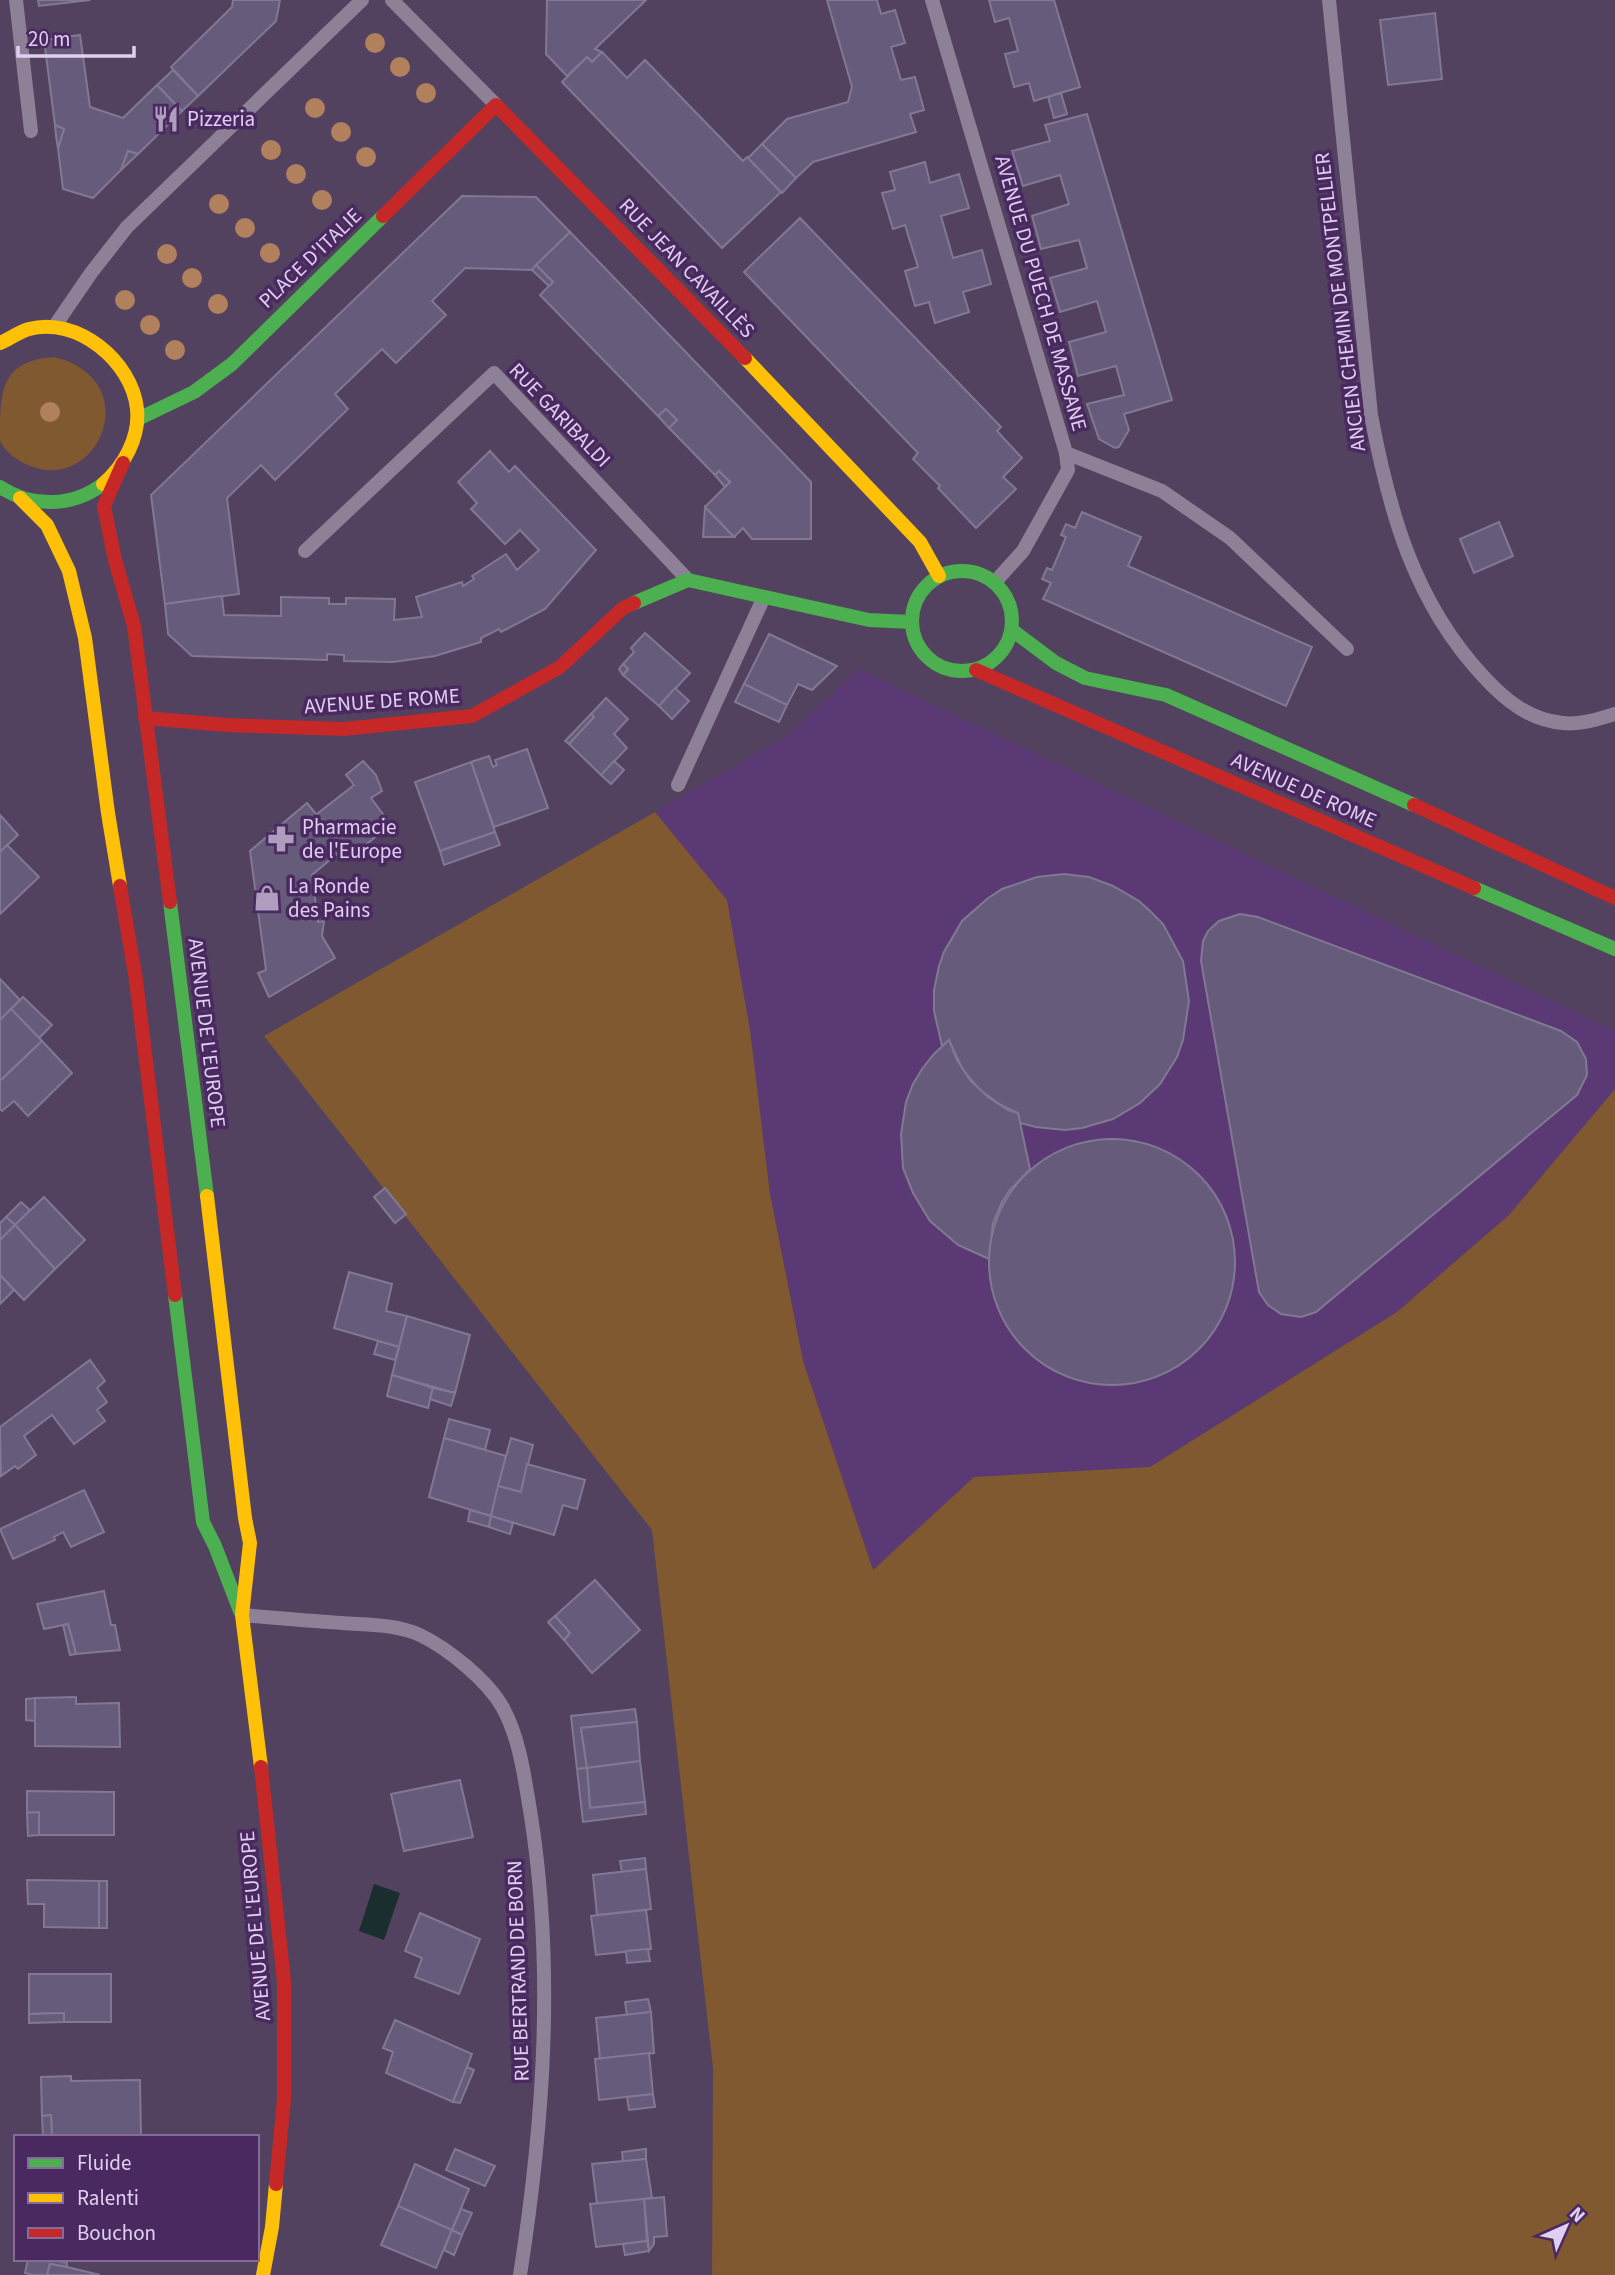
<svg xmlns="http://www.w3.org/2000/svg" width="1615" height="2275" font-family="'Source Sans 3',sans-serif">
<rect width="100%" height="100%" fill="#52415f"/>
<!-- built -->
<polygon fill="#5b3974" points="859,669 1615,1031 1615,1089 1509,1215 1397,1312 1150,1467 974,1477 873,1570 803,1361 770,1194 750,1030 727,901 655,812 787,736"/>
<!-- green -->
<g fill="#805931">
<path d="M54,357C148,380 98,496 28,465C16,460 6,452 0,441C0,391 0,361 54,357Z"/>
<polygon points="655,812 727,900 750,1030 770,1194 803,1361 873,1570 974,1477 1150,1467 1397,1312 1509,1215 1615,1089 1615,2275 712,2275 713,2068 652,1530 264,1036"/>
</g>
<!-- water -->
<polygon fill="#1b2e2f" points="374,1884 400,1893 384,1940 359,1931"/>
<!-- building -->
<g fill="#665b7a" stroke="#817993" stroke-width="2">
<polygon points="38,0 90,0 39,6"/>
<polygon points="233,0 280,0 276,21 198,96 171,67 232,7"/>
<polygon points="547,0 646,0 595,49 602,52 592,62 587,57 567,76 546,54"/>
<polygon points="827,0 877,0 881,14 895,10 905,43 891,47 901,80 915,77 924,110 910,114 916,132 813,162 796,178 762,144 787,119 848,102 852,87"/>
<polygon points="989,0 1054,0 1080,87 1034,101 1029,83 1014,87 1005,54 1018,51 1009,18 995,22"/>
<polygon points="1435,13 1442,79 1388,85 1380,20"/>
<polygon points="80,35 90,107 123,118 157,85 182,111 138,154 128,151 121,170 93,198 63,189 58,148 64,129 55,125 44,40"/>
<polygon points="602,52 627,78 645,60 743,161 747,157 781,192 722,248 562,82 587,57 592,62"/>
<polygon points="173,70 198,96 182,111 157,85"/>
<polygon points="1061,93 1067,114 1054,118 1048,97"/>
<polygon points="1087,114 1172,400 1124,414 1129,430 1119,447 1115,448 1099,439 1087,404 1124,395 1116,366 1078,376 1069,342 1106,332 1097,301 1060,312 1050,278 1087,268 1079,240 1041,249 1032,216 1069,204 1060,175 1023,186 1012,151 1050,141 1045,125"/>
<polygon points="55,125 64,129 58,148 56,136"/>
<polygon points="762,144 796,178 782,193 748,158"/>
<polygon points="128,151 138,154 121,170"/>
<polygon points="925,162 930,183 959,174 969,208 941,216 953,258 982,250 991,284 963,292 969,312 935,323 929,302 915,306 905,271 918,267 905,225 893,229 882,193 895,190 890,172"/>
<polygon points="462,196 536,197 570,232 532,270 465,268 432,301 446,315 396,363 382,349 335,394 348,409 275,480 261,465 227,498 239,594 165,604 151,495"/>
<polygon points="800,218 1001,427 997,431 1022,458 1003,477 1016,489 976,528 938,488 940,486 913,459 918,453 744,272"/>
<polygon points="570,232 811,482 811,539 752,539 743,528 734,537 705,507 730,482 719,471 715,475 669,428 677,420 666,409 658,416 540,295 553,282 536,265"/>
<polygon points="536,265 553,282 549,286 532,270"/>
<polygon points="666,409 677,420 669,428 658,416"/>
<polygon points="490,451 509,472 515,466 596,550 545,609 501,632 499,629 481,638 481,642 435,656 393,662 344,661 344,655 327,654 327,660 192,656 168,634 165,604 222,596 224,615 281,616 281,597 329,598 329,604 346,604 346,598 395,599 394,620 422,617 416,597 462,582 463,586 474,579 472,576 506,554 517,570 539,550 520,530 505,544 471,509 477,503 458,482"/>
<polygon points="719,471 730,482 725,487 715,475"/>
<polygon points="705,507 734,537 703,537"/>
<polygon points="1082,512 1141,537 1128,566 1312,647 1286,706 1043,599 1051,583 1042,579 1047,568 1052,570 1066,537 1061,535 1066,524 1075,528"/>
<polygon points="1499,522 1513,556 1474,573 1460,539"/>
<polygon points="645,633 690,673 659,706 623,675 628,669 623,664 634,652 631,648"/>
<polygon points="769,634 837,666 812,690 798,684 787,705 744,684"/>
<polygon points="623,664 628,669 623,675 619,669"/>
<polygon points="744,684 787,705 779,722 735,702"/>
<polygon points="675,688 689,701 672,719 659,706"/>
<polygon points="606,698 628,719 614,734 627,748 601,775 569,744 594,717 591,714"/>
<polygon points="591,714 594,717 569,744 565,741"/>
<polygon points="527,749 548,808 494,827 471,762 489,756 493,767 497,765 495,760"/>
<polygon points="363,761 376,775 382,791 371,798 391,825 351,856 317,814 354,785 346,775"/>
<polygon points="614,761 624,770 611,784 601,775"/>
<polygon points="471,762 495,832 440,851 415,782"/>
<polygon points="307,803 344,848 312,875 318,922 324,921 322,936 335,958 269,997 258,973 266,970 250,851"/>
<polygon points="0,815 18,835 0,852"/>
<polygon points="495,832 500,845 444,865 440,851"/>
<polygon points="7,845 39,877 0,914 0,852"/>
<polygon points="1064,874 1089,877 1113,886 1139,901 1149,910 1163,924 1183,961 1189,1001 1183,1040 1177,1057 1160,1084 1140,1103 1113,1119 1082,1128 1065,1130 1036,1127 1020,1123 1018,1113 999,1104 979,1089 963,1070 949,1040 942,1046 934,1011 934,990 939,966 944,952 962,921 987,899 1002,889 1037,877"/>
<polygon points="1240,914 1258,917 1561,1031 1577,1042 1586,1059 1587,1075 1577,1095 1316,1312 1301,1317 1281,1314 1268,1305 1259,1292 1201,961 1203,941 1208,931 1219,921"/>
<polygon points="0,979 20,1000 0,1020"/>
<polygon points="23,997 52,1025 39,1038 11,1009"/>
<polygon points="11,1009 42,1041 0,1081 0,1020"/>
<polygon points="949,1040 957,1060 970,1080 988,1097 1008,1110 1018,1113 1030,1169 1009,1191 1002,1202 993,1223 989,1259 958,1245 930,1221 913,1193 903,1168 901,1134 906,1102 913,1084 922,1069 934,1054"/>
<polygon points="42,1041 72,1073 28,1116 14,1101 2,1111 0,1109 0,1081"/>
<circle cx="1112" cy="1262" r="123"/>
<polygon points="385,1188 406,1214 395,1223 374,1197"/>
<polygon points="44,1197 85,1240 55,1269 15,1225"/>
<polygon points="21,1202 30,1210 15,1225 6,1217"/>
<polygon points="6,1217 15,1225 0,1240 0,1223"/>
<polygon points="15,1225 55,1269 24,1300 0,1275 0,1240"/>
<polygon points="349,1272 392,1284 386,1311 407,1316 399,1347 334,1328"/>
<polygon points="0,1275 14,1290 0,1304"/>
<polygon points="407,1316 470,1335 455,1393 392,1375"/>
<polygon points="378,1341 399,1347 395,1360 374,1354"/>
<polygon points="90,1360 105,1381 97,1388 107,1402 97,1410 105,1421 74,1444 52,1415 24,1436 36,1455 18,1469 15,1466 1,1476 0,1427"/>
<polygon points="392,1375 433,1388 428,1408 387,1396"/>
<polygon points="433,1388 455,1393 451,1406 430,1399"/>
<polygon points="449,1419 490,1430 485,1450 444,1438"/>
<polygon points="444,1438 506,1456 491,1516 429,1497"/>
<polygon points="511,1438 533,1445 521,1492 498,1486"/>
<polygon points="527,1464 585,1480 577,1509 563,1505 554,1535 491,1516 498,1486 521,1492"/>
<polygon points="84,1490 104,1532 71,1547 63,1532 54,1537 55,1540 13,1559 0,1529"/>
<polygon points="470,1510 491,1516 489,1527 468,1521"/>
<polygon points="491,1516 513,1523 510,1534 489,1527"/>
<polygon points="595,1580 640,1630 592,1673 564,1640 570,1633 555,1616"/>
<polygon points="104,1591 111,1625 115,1625 120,1650 76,1654 68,1624 44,1629 37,1604"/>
<polygon points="555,1616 570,1633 564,1640 548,1622"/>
<polygon points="68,1624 76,1654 70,1655 63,1625"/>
<polygon points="76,1697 76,1704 119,1703 120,1747 35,1746 35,1698"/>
<polygon points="35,1698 35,1721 26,1720 26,1699"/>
<polygon points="635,1709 637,1722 581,1728 587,1768 577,1769 571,1716"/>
<polygon points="637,1722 640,1761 587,1768 581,1728"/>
<polygon points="640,1761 645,1802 590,1808 587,1768"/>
<polygon points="587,1768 590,1808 645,1802 646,1814 583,1822 577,1769"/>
<polygon points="460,1780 473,1837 404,1851 391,1794"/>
<polygon points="27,1791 114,1792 114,1835 39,1835 39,1812 27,1813"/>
<polygon points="39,1812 39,1835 28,1836 27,1813"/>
<polygon points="645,1858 646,1869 622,1872 620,1861"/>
<polygon points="646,1869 651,1909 597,1915 593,1875"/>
<polygon points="27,1880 99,1881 99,1928 44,1927 44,1904 28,1904"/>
<rect x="99" y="1881" width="8" height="47"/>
<polygon points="646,1910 651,1949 596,1955 591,1916"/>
<polygon points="420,1913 480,1939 459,1994 415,1977 422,1958 405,1951"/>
<polygon points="648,1949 650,1961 627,1963 626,1951"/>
<polygon points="29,1974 111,1974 111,2022 64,2022 64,2013 29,2014"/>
<polygon points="648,1999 651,2012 627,2015 625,2002"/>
<polygon points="651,2012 654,2053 600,2059 596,2018"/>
<polygon points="64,2013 64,2022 29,2023 29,2014"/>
<polygon points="395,2020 472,2054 453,2102 386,2073 393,2052 383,2048"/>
<polygon points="649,2053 653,2094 599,2100 595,2059"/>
<polygon points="467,2067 474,2070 460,2103 453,2102"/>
<polygon points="71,2076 71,2081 140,2080 141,2137 52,2137 51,2115 42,2116 41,2077"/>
<polygon points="653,2094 655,2107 629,2110 627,2097"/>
<polygon points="51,2115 52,2137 43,2137 42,2116"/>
<polygon points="455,2149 495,2166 485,2186 446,2170"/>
<polygon points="646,2149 646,2159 623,2162 622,2152"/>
<polygon points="646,2159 652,2198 597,2204 592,2164"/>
<polygon points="415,2164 469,2189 452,2230 398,2206"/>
<polygon points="664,2197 667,2236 654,2237 654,2244 649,2251 644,2199"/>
<polygon points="644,2199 647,2241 596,2247 590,2204"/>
<polygon points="398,2206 452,2230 436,2268 381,2245"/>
<polygon points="461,2209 472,2213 462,2235 452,2230"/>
<polygon points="452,2230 462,2235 454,2255 444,2250"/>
<polygon points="647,2241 649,2251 625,2255 623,2244"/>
<polygon points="28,2259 52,2259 67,2263 67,2267 50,2264 47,2275 33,2275 25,2273"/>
<polygon points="50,2264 67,2267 100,2275 47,2275"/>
</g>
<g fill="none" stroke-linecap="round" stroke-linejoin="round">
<!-- lane -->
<polyline stroke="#8e8197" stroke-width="14" points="678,785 764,597"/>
<!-- street -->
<g stroke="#8e8197" stroke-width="14">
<polyline points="16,0 31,131"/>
<polyline points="392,0 496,105"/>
<polyline points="932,0 1066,453 1068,470 1023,551 995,582"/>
<path d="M1329,0L1371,415C1389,511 1414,602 1483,676C1505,700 1529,720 1563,723C1581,725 1598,719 1615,714"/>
<polyline points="54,327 91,273 127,227 362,0"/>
<polyline points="1066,453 1162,491 1230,538 1347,649"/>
<polyline points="305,551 494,373 688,580"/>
<path d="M242,1615C275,1618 309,1621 342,1623C368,1625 396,1624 420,1635C449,1649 488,1681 503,1708C520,1740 524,1775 530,1810C555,1964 544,2122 520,2275"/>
</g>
<!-- fast -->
<g stroke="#4caf50" stroke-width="14">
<polyline points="138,419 194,392 232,364 383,216"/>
<path d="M0,487C32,508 73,507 103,484"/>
<circle cx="962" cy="621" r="50"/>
<polyline points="634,603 688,580 869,620 911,622"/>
<polyline points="1012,630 1056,663 1085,678 1166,695 1414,805"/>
<polyline points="1474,888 1615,949"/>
<polyline points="170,902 207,1196"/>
<polyline points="175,1295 203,1522 215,1546 240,1611"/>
</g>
<!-- slow -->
<g stroke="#ffc107" stroke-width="14">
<path d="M0,343C9,339 19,332 29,329C77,316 132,361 137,409C140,437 124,466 103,484"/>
<polyline points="745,358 920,542 939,576"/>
<polyline points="20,498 47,525 69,571 85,638 108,813 120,886"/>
<polyline points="207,1196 245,1518 250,1543 242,1615 261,1767"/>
<polyline points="263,2275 272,2227 276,2184"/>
</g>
<!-- jam -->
<g stroke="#c62828" stroke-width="14">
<polyline points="383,216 496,105 745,358"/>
<polyline points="123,463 104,506 115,560 134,626 170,902"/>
<polyline points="976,670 1474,888"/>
<polyline points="145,718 226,725 343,729 472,716 560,667 623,608 634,603"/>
<polyline points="1414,805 1615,898"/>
<polyline points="120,886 136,980 175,1295"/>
<polyline points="261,1767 284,1981 284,2099 276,2184"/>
</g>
</g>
<!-- trees -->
<g fill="#b1805d">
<circle cx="375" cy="43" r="10"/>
<circle cx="400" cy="67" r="10"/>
<circle cx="426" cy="93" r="10"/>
<circle cx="315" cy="108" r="10"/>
<circle cx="341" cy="132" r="10"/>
<circle cx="271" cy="150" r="10"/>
<circle cx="366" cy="157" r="10"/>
<circle cx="296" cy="174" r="10"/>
<circle cx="322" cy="200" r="10"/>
<circle cx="219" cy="204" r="10"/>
<circle cx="245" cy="228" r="10"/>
<circle cx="270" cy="253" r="10"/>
<circle cx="167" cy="254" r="10"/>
<circle cx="192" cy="278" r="10"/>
<circle cx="125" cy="300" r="10"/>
<circle cx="218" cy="304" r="10"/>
<circle cx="150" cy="325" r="10"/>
<circle cx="175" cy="350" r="10"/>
<circle cx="50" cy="412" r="10"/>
</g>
<!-- icons -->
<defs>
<g id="restaurant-bare" transform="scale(2.1)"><path d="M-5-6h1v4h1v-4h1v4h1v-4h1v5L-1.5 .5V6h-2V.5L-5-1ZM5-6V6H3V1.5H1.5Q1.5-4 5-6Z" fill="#ae9dbe" stroke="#492960" stroke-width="2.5" paint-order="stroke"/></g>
<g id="pharmacy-bare" transform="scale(2.1)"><path d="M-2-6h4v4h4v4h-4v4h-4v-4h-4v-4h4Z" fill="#ae9dbe" stroke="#492960" stroke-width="2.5" paint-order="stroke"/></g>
<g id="shop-bare" transform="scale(2.1)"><path d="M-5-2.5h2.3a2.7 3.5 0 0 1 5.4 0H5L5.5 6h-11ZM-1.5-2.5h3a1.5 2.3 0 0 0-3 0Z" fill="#ae9dbe" stroke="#492960" stroke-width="2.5" paint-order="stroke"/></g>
</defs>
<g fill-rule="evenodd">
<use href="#restaurant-bare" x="166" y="119"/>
<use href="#pharmacy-bare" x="281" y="839"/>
<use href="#shop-bare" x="267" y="898"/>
</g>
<g text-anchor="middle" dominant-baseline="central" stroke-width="7" stroke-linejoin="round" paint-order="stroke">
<!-- poi labels -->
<g font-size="21" fill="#e0cff1" stroke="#492960" text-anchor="start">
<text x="187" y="119">Pizzeria</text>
<text x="302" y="827">Pharmacie<tspan x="302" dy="24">de l'Europe</tspan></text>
<text x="288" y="886">La Ronde<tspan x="288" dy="24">des Pains</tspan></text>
</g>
<!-- street labels -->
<g font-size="21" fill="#e0cff1" stroke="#492960">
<text transform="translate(310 258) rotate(-44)">PLACE D'ITALIE</text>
<text transform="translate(687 268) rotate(46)">RUE JEAN CAVAILLÈS</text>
<text transform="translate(1041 293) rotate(74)">AVENUE DU PUECH DE MASSANE</text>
<text transform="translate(1340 302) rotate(-97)">ANCIEN CHEMIN DE MONTPELLIER</text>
<text transform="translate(560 415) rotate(46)">RUE GARIBALDI</text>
<text transform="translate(382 701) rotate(-4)">AVENUE DE ROME</text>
<text transform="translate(1304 790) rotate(24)">AVENUE DE ROME</text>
<text transform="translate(207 1033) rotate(83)">AVENUE DE L'EUROPE</text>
<text transform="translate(255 1926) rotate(-95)">AVENUE DE L'EUROPE</text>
<text transform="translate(518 1971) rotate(-92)">RUE BERTRAND DE BORN</text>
</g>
</g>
<!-- legend -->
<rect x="14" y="2135" width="245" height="126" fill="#492960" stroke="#856b9a" stroke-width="2"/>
<rect x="28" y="2158" width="35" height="10" fill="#4caf50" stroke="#856b9a" stroke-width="2"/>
<text x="77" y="2170" font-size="21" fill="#e0cff1">Fluide</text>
<rect x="28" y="2193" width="35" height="10" fill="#ffc107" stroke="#856b9a" stroke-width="2"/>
<text x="77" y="2205" font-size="21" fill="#e0cff1">Ralenti</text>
<rect x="28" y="2228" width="35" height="10" fill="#c62828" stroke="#856b9a" stroke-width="2"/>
<text x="77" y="2240" font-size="21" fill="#e0cff1">Bouchon</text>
<!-- north arrow -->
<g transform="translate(1566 2226) rotate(45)" stroke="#492960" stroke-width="5" paint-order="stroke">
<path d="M0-5L12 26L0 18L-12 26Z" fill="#e0cff1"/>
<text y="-10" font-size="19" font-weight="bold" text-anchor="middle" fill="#e0cff1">N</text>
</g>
<!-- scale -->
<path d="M18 46v10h116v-10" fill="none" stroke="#e0cff1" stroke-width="3.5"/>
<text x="28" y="46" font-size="21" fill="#e0cff1" stroke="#492960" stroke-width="5" paint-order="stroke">20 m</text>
</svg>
